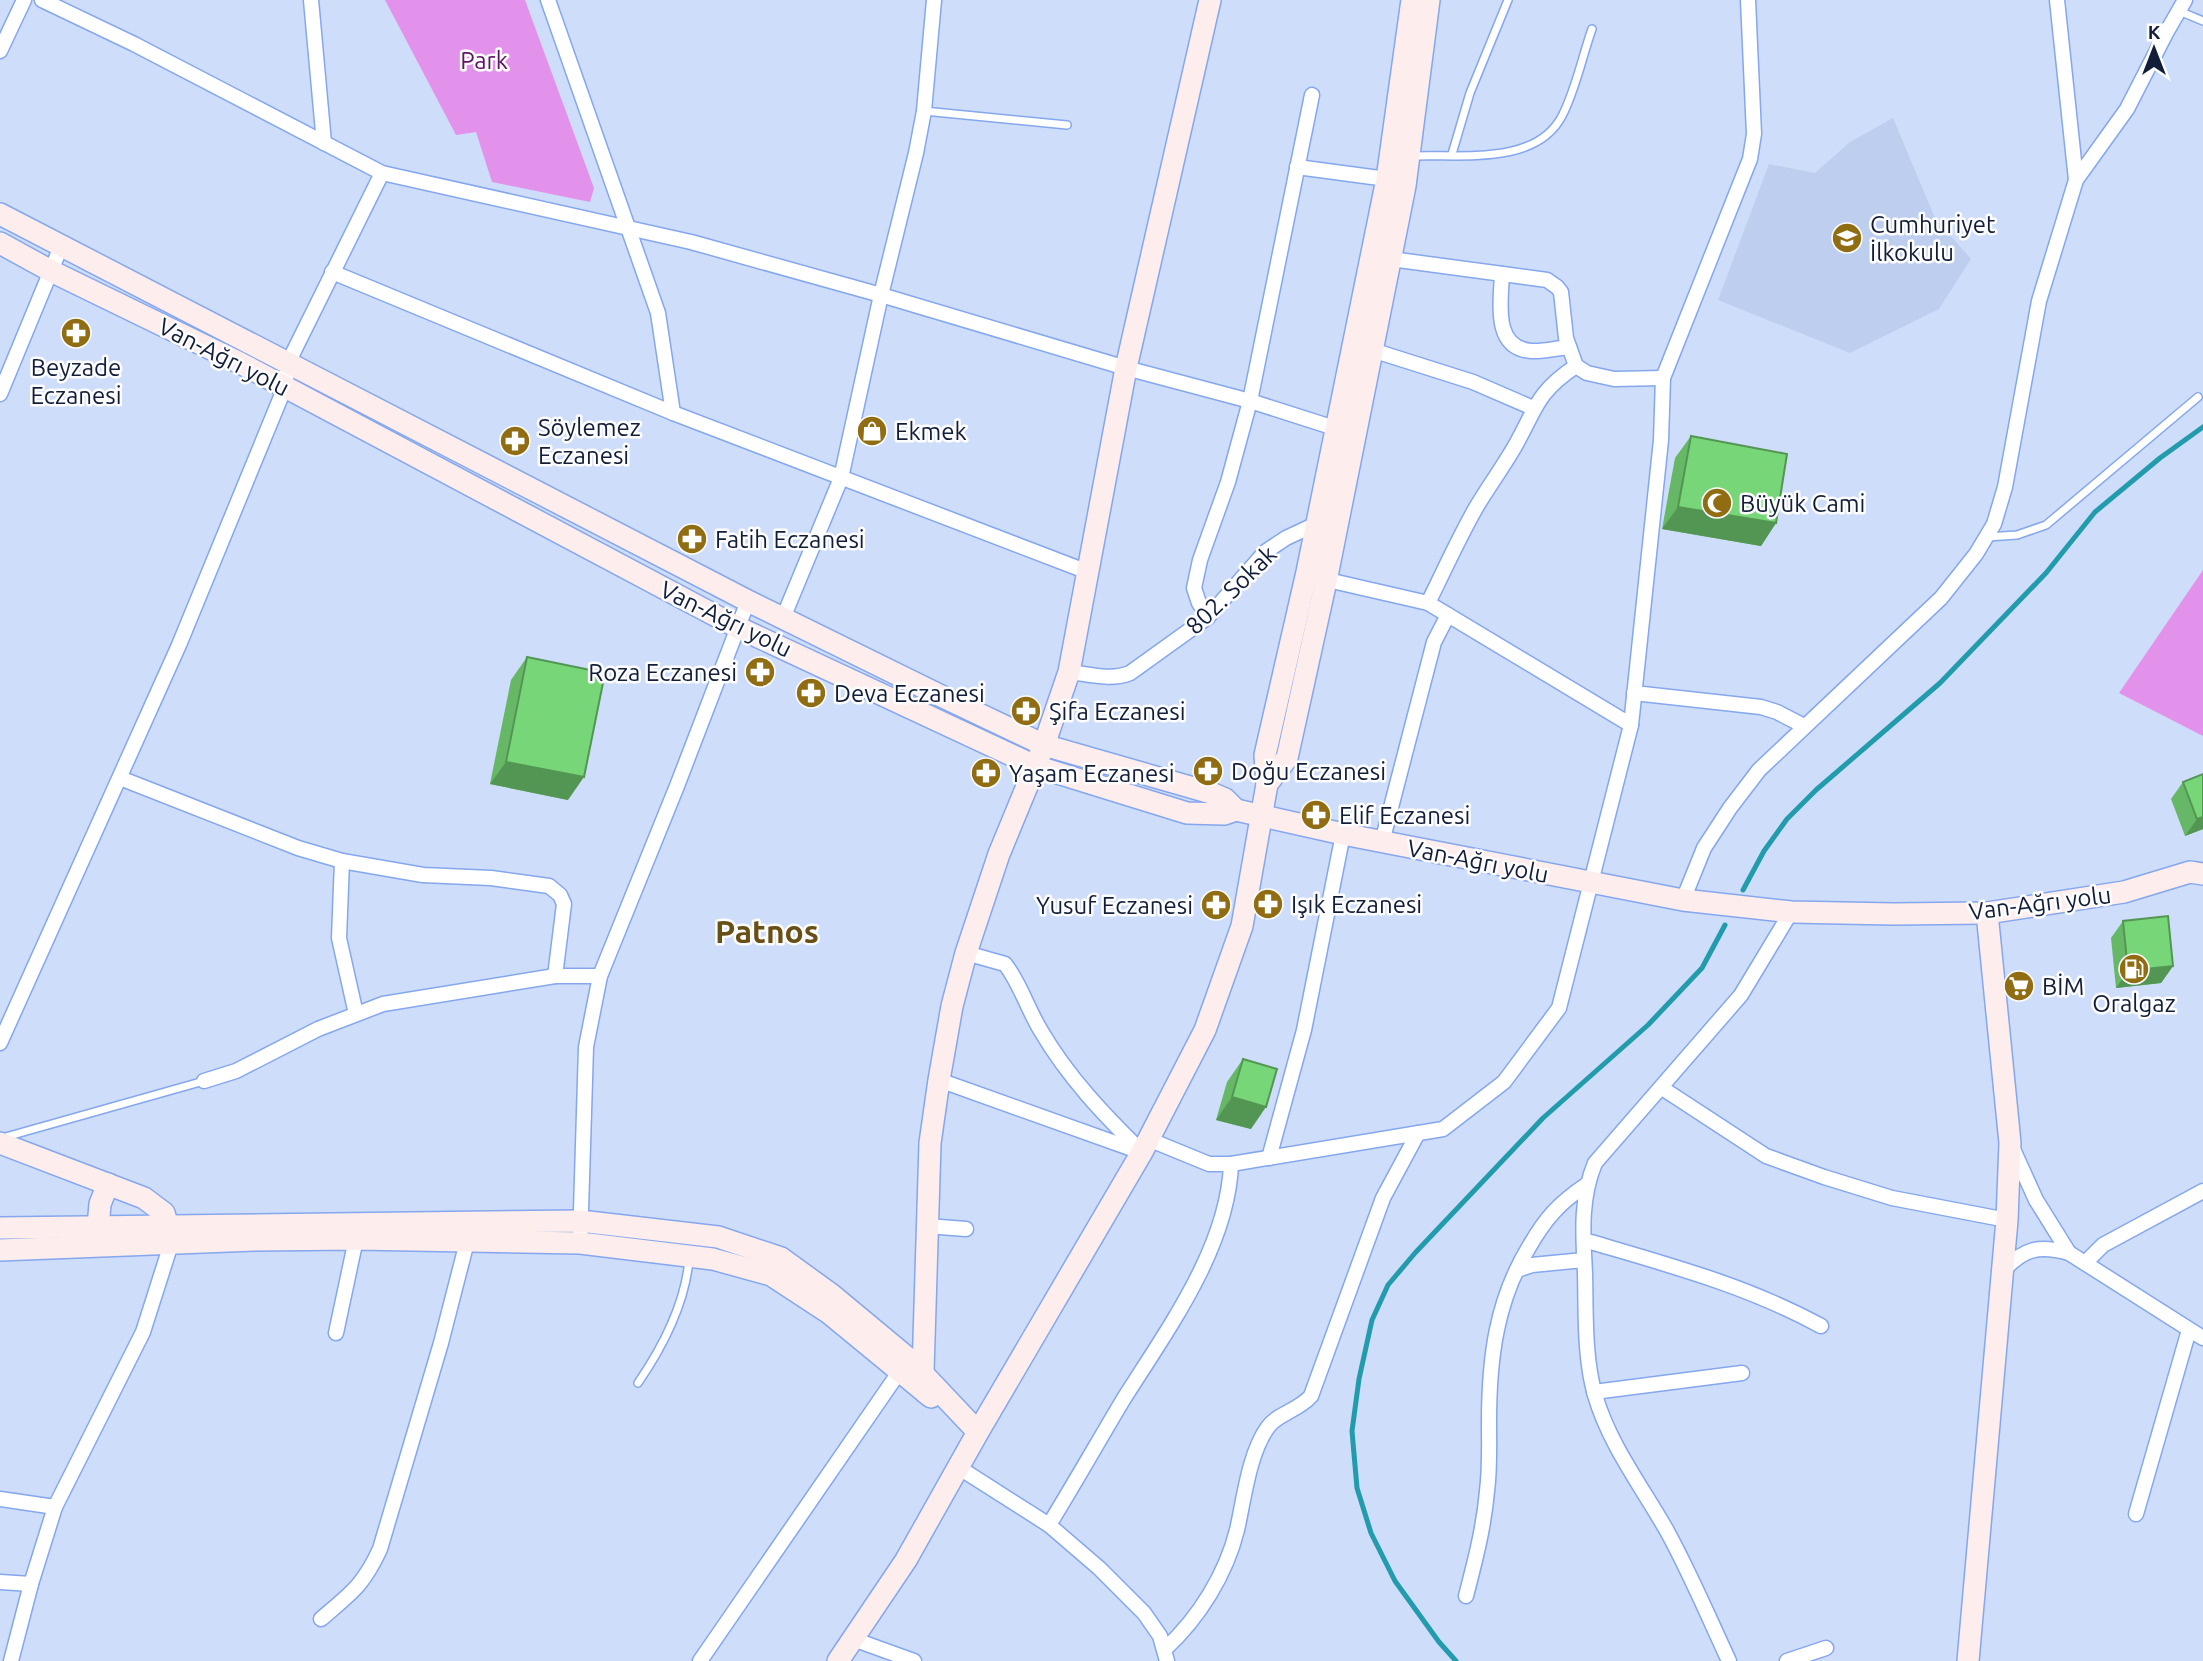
<svg xmlns="http://www.w3.org/2000/svg" width="2203" height="1661" font-family="Ubuntu,sans-serif">
<rect width="100%" height="100%" fill="#ceddfa"/>
<!-- built -->
<polygon fill="#beceee" points="1893,118 1935,218 1971,259 1939,309 1850,353 1718,300 1769,164 1815,173 1850,142"/>
<!-- green -->
<g fill="#e392eb">
<polygon points="385,0 525,0 594,188 590,202 492,182 476,132 456,135"/>
<polygon points="2203,570 2203,736 2119,693"/>
</g>
<g fill="none" stroke-linecap="round" stroke-linejoin="round">
<!-- stream -->
<g stroke="#229bac" stroke-width="5">
<polyline points="1743,890 1764,851 1787,819 1816,790 1940,683 2046,573 2095,512 2160,458 2203,427"/>
<polyline points="1456,1661 1439,1642 1395,1581 1371,1533 1357,1488 1352,1431 1359,1379 1372,1320 1388,1285 1415,1253 1543,1118 1648,1025 1702,968 1725,925"/>
</g>
<!-- lane casing -->
<g stroke="#85a7ed" stroke-width="10">
<g id="lane">
<polyline points="2179,11 2203,21"/>
<polyline points="924,111 1067,125"/>
<polyline points="1452,154 1470,93 1508,0"/>
<path d="M1413,156C1460,154 1536,166 1562,116C1576,89 1582,57 1592,29"/>
<polyline points="1987,537 2017,535 2046,525 2198,397"/>
<polyline points="2,1138 204,1081"/>
<path d="M638,1383C662,1348 685,1303 689,1260"/>
</g>
</g>
<!-- street casing -->
<g stroke="#85a7ed" stroke-width="17">
<g id="street">
<polyline points="42,0 134,44 382,173 691,242 881,295 1126,368 1250,401 1344,431"/>
<polyline points="311,0 324,143"/>
<polyline points="548,0 658,313 673,413"/>
<polyline points="0,51 24,0"/>
<polyline points="1297,167 1387,179"/>
<polyline points="2076,180 2127,109 2166,33 2185,0"/>
<polyline points="1391,259 1547,280 1557,287 1561,292 1566,338 1576,366 1587,373 1614,379 1663,378"/>
<polyline points="332,272 673,413 1088,572"/>
<path d="M1502,274C1501,300 1492,348 1531,351C1543,352 1557,348 1569,347"/>
<polyline points="1372,350 1473,382 1533,408"/>
<polyline points="0,394 62,244"/>
<polyline points="1319,578 1428,603 1631,725"/>
<path d="M1428,603C1444,571 1459,537 1477,506C1489,486 1503,467 1515,446C1537,407 1536,393 1576,366"/>
<polyline points="1208,617 1199,603 1194,588 1200,560 1228,482 1250,401 1312,95"/>
<polyline points="783,618 841,478 881,295 916,153 924,111 934,0"/>
<path d="M1069,672C1088,674 1112,681 1130,673L1208,617L1265,552L1286,538L1316,524"/>
<polyline points="1634,693 1761,707 1777,712 1804,726"/>
<polyline points="120,778 298,848 342,861 423,875 491,878 549,886 560,895 564,904 555,976"/>
<polyline points="1382,842 1434,642 1448,615"/>
<polyline points="342,861 339,938 356,1014"/>
<polyline points="1683,900 1704,848 1730,808 1759,770 1941,598 1976,554 1994,524 2005,487 2039,301 2076,180 2057,0"/>
<path d="M966,953L1005,964C1020,983 1028,1010 1041,1031C1068,1077 1104,1115 1142,1152"/>
<polyline points="0,1043 179,645 285,387 288,363 382,173"/>
<polyline points="939,1080 1135,1150"/>
<polyline points="204,1081 236,1071 318,1029 383,1004 555,976 600,976"/>
<polyline points="1662,1088 1766,1156 1824,1177 1892,1198 2007,1220"/>
<polyline points="1148,1139 1209,1164 1231,1164 1443,1129 1504,1082 1559,1008 1631,725 1661,440 1663,378 1750,159 1754,134 1748,0"/>
<polyline points="2012,1147 2036,1200 2069,1253"/>
<polyline points="1269,1158 1304,1030 1343,834"/>
<polyline points="927,1226 966,1229"/>
<path d="M1584,1240C1665,1264 1746,1285 1821,1326"/>
<polyline points="580,1243 586,1047 600,976 677,786 748,601"/>
<polyline points="2085,1263 2103,1245 2203,1191"/>
<polyline points="1517,1270 1532,1265 1584,1260"/>
<path d="M2003,1271C2024,1248 2039,1245 2069,1253L2203,1338"/>
<polyline points="336,1333 356,1239"/>
<polyline points="1594,1392 1742,1373"/>
<polyline points="958,1467 1049,1525 1099,1568 1144,1613 1160,1636 1167,1661"/>
<polyline points="0,1499 55,1507"/>
<polyline points="2136,1514 2189,1330"/>
<path d="M1049,1525C1074,1484 1098,1442 1123,1400C1167,1330 1228,1248 1231,1164"/>
<polyline points="0,1582 31,1584"/>
<path d="M1466,1596C1475,1561 1484,1527 1487,1491C1490,1468 1489,1445 1489,1422C1489,1359 1496,1301 1529,1247C1545,1219 1559,1203 1586,1185"/>
<path d="M321,1619C351,1593 363,1586 380,1549L441,1343L469,1234"/>
<polyline points="853,1639 914,1661"/>
<path d="M1165,1649C1199,1618 1226,1574 1237,1530C1244,1499 1249,1453 1268,1427C1277,1414 1299,1410 1311,1396L1383,1198L1418,1133"/>
<polyline points="11,1661 31,1584 55,1507 143,1332 171,1244"/>
<polyline points="700,1661 904,1365"/>
<path d="M1729,1661C1709,1618 1690,1573 1667,1531C1642,1487 1609,1444 1595,1395C1584,1357 1586,1312 1585,1273C1583,1235 1580,1199 1595,1163L1741,995L1791,912"/>
<polyline points="1787,1661 1826,1648"/>
</g>
</g>
<!-- secondary casing -->
<g stroke="#85a7ed" stroke-width="24">
<g id="secondary">
<polyline points="0,214 748,601 935,693 1044,745 1211,793 1225,799 1236,810"/>
<polyline points="0,243 51,271 240,363 737,627 1035,766 1187,813 1224,814 1236,810 1343,834 1683,900 1791,912 1893,914 1987,913 2124,892 2190,872 2203,874"/>
<polyline points="1267,784 1287,758 1326,581 1405,186 1429,0"/>
<polyline points="0,1143 144,1198 164,1213 170,1234"/>
<polyline points="0,1228 580,1221 718,1237 781,1258 832,1295 909,1359 978,1432"/>
<polyline points="97,1239 100,1204 108,1184"/>
<polyline points="0,1250 254,1240 356,1239 580,1243 713,1259 771,1275 829,1313 931,1397"/>
<polyline points="926,1393 923,1372 930,1143 939,1080 952,1006 966,953 999,854 1044,745 1069,672 1126,368 1210,0"/>
<polyline points="838,1661 906,1560 978,1432 1142,1152 1205,1030 1242,926 1267,784 1265,755 1307,572 1387,179 1412,0"/>
<polyline points="1968,1661 2007,1220 2010,1143 1987,913"/>
</g>
</g>
<!-- lane -->
<use href="#lane" stroke="#fff" stroke-width="7"/>
<!-- street -->
<use href="#street" stroke="#fff" stroke-width="14"/>
<!-- secondary -->
<use href="#secondary" stroke="#fdedec" stroke-width="21"/>
</g>
<!-- wall -->
<g fill="#66b866">
<polygon points="1691,436 1776,523 1761,546 1662,529 1675,458"/>
<polygon points="527,657 568,800 490,784 511,680"/>
<polygon points="2183,782 2203,829 2185,836 2171,799"/>
<polygon points="2123,921 2173,966 2161,983 2116,988 2111,938"/>
<polygon points="1243,1059 1251,1129 1216,1120 1227,1082"/>
</g>
<!-- shaded-wall -->
<g fill="#539653">
<polygon points="1678,507 1776,523 1761,546 1662,529"/>
<polygon points="506,762 584,777 568,800 490,784"/>
<polygon points="2203,817 2203,829 2185,836 2197,819"/>
<polygon points="2173,966 2161,983 2116,988 2128,971"/>
<polygon points="1232,1097 1266,1107 1251,1129 1216,1120"/>
</g>
<!-- building -->
<g fill="#77d677" stroke="#539653" stroke-width="2">
<polygon points="1691,436 1787,454 1776,523 1678,507"/>
<polygon points="527,657 605,673 584,777 506,762"/>
<polygon points="2203,774 2203,817 2197,819 2183,782"/>
<polygon points="2168,916 2173,966 2128,971 2123,921"/>
<polygon points="1243,1059 1277,1069 1266,1107 1232,1097"/>
</g>
<!-- icons -->
<defs>
<g id="school-disc" transform="scale(1.575)"><circle r="9.5" fill="#906c12" stroke="#fdfdfd"/><path d="M0-5L7-2L0 1L-7-2ZM-4 1L0 2.5L4 1V4Q0 6-4 4Z" fill="#fff"/></g>
<g id="pharmacy-disc" transform="scale(1.575)"><circle r="9.5" fill="#906c12" stroke="#fdfdfd"/><path d="M-2-6h4v4h4v4h-4v4h-4v-4h-4v-4h4Z" fill="#fff"/></g>
<g id="shop-disc" transform="scale(1.575)"><circle r="9.5" fill="#906c12" stroke="#fdfdfd"/><path d="M-5-2.5h2.3a2.7 3.5 0 0 1 5.4 0H5L5.5 6h-11ZM-1.5-2.5h3a1.5 2.3 0 0 0-3 0Z" fill="#fff"/></g>
<g id="mosque-disc" transform="scale(1.575)"><circle r="9.5" fill="#906c12" stroke="#fdfdfd"/><path d="M3.5-4.9A6 6 0 1 0 3.5 4.9A5 5 0 1 1 3.5-4.9Z" fill="#fff"/></g>
<g id="fuel-disc" transform="scale(1.575)"><circle r="9.5" fill="#906c12" stroke="#fdfdfd"/><path d="M-5.5-6h7V0h2V4h1.3V-2.5L3-4.5l.8-.8L6-3V5H2.5V1h-1V6h-7ZM-4.2-4.7v3.2H.2V-4.7Z" fill="#fff"/></g>
<g id="supermarket-disc" transform="scale(1.575)"><circle r="9.5" fill="#906c12" stroke="#fdfdfd"/><path d="M-6-5.5h2.5l.6 2H6L4.5 2H-2.5L-4.4-4H-6ZM-1.5 3.2a1.3 1.3 0 1 0 .1 0ZM3 3.2a1.3 1.3 0 1 0 .1 0Z" fill="#fff"/></g>
</defs>
<g fill-rule="evenodd">
<use href="#school-disc" x="1847" y="238"/>
<use href="#pharmacy-disc" x="76" y="333"/>
<use href="#shop-disc" x="872" y="431"/>
<use href="#pharmacy-disc" x="515" y="441"/>
<use href="#mosque-disc" x="1717" y="503"/>
<use href="#pharmacy-disc" x="692" y="539"/>
<use href="#pharmacy-disc" x="760" y="672"/>
<use href="#pharmacy-disc" x="811" y="693"/>
<use href="#pharmacy-disc" x="1026" y="711"/>
<use href="#pharmacy-disc" x="1208" y="771"/>
<use href="#pharmacy-disc" x="986" y="773"/>
<use href="#pharmacy-disc" x="1316" y="815"/>
<use href="#pharmacy-disc" x="1268" y="904"/>
<use href="#pharmacy-disc" x="1216" y="905"/>
<use href="#fuel-disc" x="2134" y="969"/>
<use href="#supermarket-disc" x="2019" y="986"/>
</g>
<g text-anchor="middle" dominant-baseline="central" stroke-width="5" stroke-linejoin="round" paint-order="stroke">
<!-- park labels -->
<g font-size="24" fill="#601168" stroke="#fdfdfd">
<text x="484" y="60">Park</text>
</g>
<!-- poi labels -->
<g font-size="24" fill="#121e39" stroke="#fdfdfd" text-anchor="start">
<text x="1870" y="224">Cumhuriyet<tspan x="1870" dy="28">İlkokulu</tspan></text>
<text x="76" y="367" text-anchor="middle">Beyzade<tspan x="76" dy="28">Eczanesi</tspan></text>
<text x="538" y="427">Söylemez<tspan x="538" dy="28">Eczanesi</tspan></text>
<text x="895" y="431">Ekmek</text>
<text x="1740" y="503">Büyük Cami</text>
<text x="715" y="539">Fatih Eczanesi</text>
<text x="737" y="672" text-anchor="end">Roza Eczanesi</text>
<text x="834" y="693">Deva Eczanesi</text>
<text x="1049" y="711">Şifa Eczanesi</text>
<text x="1231" y="771">Doğu Eczanesi</text>
<text x="1009" y="773">Yaşam Eczanesi</text>
<text x="1339" y="815">Elif Eczanesi</text>
<text x="1291" y="904">Işık Eczanesi</text>
<text x="1193" y="905" text-anchor="end">Yusuf Eczanesi</text>
<text x="2042" y="986">BİM</text>
<text x="2134" y="1003" text-anchor="middle">Oralgaz</text>
</g>
<!-- street labels -->
<g font-size="24" fill="#121e39" stroke="#fdfdfd">
<text transform="translate(224 357) rotate(27)">Van-Ağrı yolu</text>
<text transform="translate(1231 590) rotate(-44)">802. Sokak</text>
<text transform="translate(726 619) rotate(26)">Van-Ağrı yolu</text>
<text transform="translate(1478 861) rotate(11)">Van-Ağrı yolu</text>
<text transform="translate(2040 903) rotate(-7)">Van-Ağrı yolu</text>
</g>
<!-- district labels -->
<g font-size="32" font-weight="bold" fill="#684f15" stroke="#fdfdfd">
<text x="767" y="931">Patnos</text>
</g>
</g>
<!-- north arrow -->
<g transform="translate(2154 49)" stroke="#fdfdfd" stroke-width="5" paint-order="stroke">
<path d="M0-5L12 26L0 18L-12 26Z" fill="#121e39"/>
<text y="-10" font-size="19" font-weight="bold" text-anchor="middle" fill="#121e39">K</text>
</g>
</svg>
